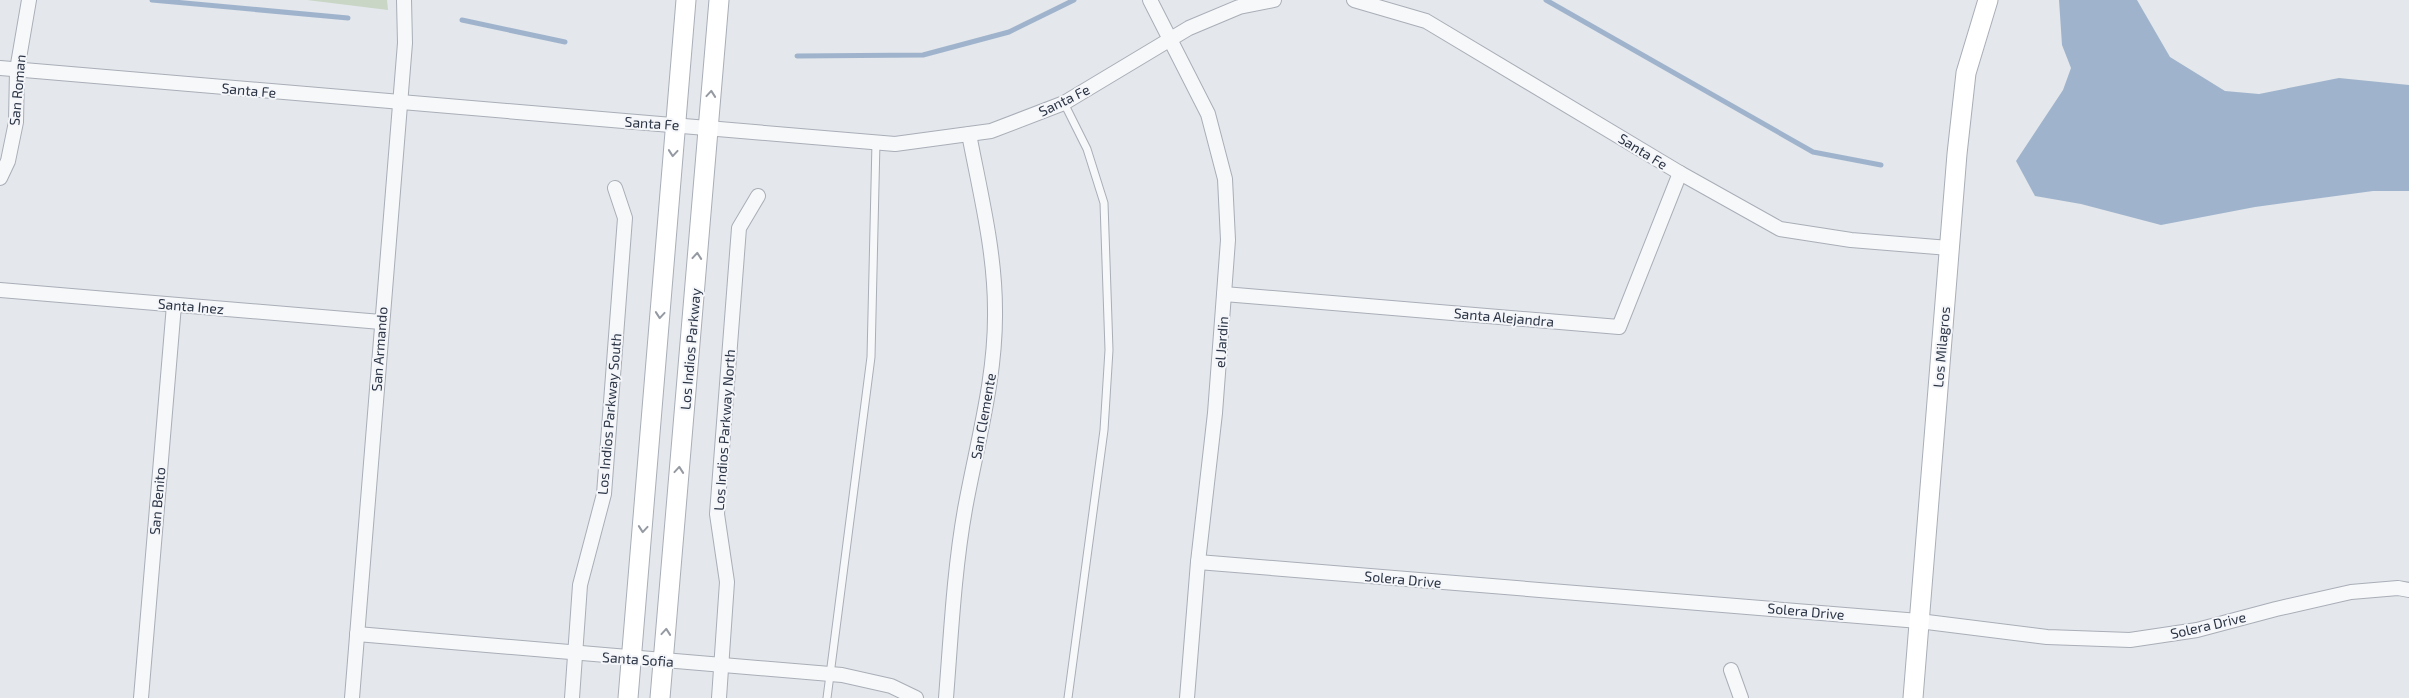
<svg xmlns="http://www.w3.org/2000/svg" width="2409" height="698" font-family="'Exo 2',sans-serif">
<rect width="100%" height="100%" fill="#e4e7ec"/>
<!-- green -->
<polygon fill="#c9d6c5" points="307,0 387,0 388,10"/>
<!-- water -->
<polygon fill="#9fb4cc" points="2059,0 2137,0 2170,57 2225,91 2259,94 2339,78 2409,85 2409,191 2373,191 2255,207 2161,225 2081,204 2035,196 2016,161 2063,90 2071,68 2062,45"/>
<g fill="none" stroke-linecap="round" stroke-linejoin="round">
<!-- stream -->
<g stroke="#9fb4cc" stroke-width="5">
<polyline points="152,0 348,18"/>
<polyline points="1546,0 1813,152 1881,165"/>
<polyline points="462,20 565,42"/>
<polyline points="797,56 923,55 1009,32 1074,0"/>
</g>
<!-- lane casing -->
<g stroke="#a9aeb7" stroke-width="9">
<g id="lane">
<polyline points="1064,103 1087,149 1104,203 1109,350 1104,430 1068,698"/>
<polyline points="827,698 871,357 876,142"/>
</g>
</g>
<!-- street casing -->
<g stroke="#a9aeb7" stroke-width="16">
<g id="street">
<polyline points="1150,0 1208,114 1225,179 1228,240 1224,294 1215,413 1198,562 1187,698"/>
<polyline points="1354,0 1426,21 1680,173 1780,229 1851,240 1949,248"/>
<polyline points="0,68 895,144 991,131 1064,103 1189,28 1239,7 1274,0"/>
<polyline points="0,178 8,161 16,122 17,70 29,0"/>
<polyline points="0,290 381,322"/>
<polyline points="1224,294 1619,327 1680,173"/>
<polyline points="1198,562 1919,621 2047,637 2130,640 2197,630 2276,609 2351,592 2398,588 2409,590"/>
<polyline points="357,634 842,675 891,686 916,698"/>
<polyline points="1731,670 1741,698"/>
<polyline points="141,698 174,305"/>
<polyline points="352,698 405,43 404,0"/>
<polyline points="572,698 580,585 604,494 625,218 615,188"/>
<polyline points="719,698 727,582 717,514 739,228 758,196"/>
<path d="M946,698C951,635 954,571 965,509C977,443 996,378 995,310C995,251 980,192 969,134"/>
</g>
</g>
<!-- secondary casing -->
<g stroke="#a9aeb7" stroke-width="21">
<g id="secondary">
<polyline points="628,698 686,0"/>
<polyline points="660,698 719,0"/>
<polyline points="1913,698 1957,154 1966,73 1988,0"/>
</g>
</g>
<!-- lane -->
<use href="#lane" stroke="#f7f8fa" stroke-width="7"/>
<!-- street -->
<use href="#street" stroke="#f7f8fa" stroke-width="14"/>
<!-- secondary -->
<use href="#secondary" stroke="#fff" stroke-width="19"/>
</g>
<!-- one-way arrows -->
<defs><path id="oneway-chevron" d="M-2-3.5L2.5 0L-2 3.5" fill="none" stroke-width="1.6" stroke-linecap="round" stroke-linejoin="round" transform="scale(1.25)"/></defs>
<g stroke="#959aa2">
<use href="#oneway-chevron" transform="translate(711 94) rotate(-85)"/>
<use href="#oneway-chevron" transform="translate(673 153) rotate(95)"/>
<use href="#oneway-chevron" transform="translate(697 256) rotate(-85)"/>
<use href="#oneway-chevron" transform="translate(660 315) rotate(95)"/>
<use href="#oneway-chevron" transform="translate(679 470) rotate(-85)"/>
<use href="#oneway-chevron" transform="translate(643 529) rotate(95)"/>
<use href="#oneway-chevron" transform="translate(666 632) rotate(-85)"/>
</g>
<g text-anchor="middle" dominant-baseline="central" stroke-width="4" stroke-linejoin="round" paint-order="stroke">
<!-- street labels -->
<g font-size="14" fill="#2b3445" stroke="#f4f6f9">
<text transform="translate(17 90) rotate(-85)">San Roman</text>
<text transform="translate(249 90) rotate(5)">Santa Fe</text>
<text transform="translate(1064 100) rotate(-26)">Santa Fe</text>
<text transform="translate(652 123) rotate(4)">Santa Fe</text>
<text transform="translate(1643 151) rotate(32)">Santa Fe</text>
<text transform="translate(191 306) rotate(5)">Santa Inez</text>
<text transform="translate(1504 317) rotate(5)">Santa Alejandra</text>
<text transform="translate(1221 342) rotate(-86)">el Jardin</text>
<text transform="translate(1941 347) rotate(-85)">Los Milagros</text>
<text transform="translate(379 349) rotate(-86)">San Armando</text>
<text transform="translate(690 349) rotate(-85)">Los Indios Parkway</text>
<text transform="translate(609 414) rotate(-85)">Los Indios Parkway South</text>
<text transform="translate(983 416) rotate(-80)">San Clemente</text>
<text transform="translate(724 430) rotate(-86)">Los Indios Parkway North</text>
<text transform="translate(157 501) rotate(-85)">San Benito</text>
<text transform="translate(1403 579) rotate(5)">Solera Drive</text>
<text transform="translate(1806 611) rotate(5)">Solera Drive</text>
<text transform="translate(2208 625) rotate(-13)">Solera Drive</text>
<text transform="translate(638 659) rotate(4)">Santa Sofia</text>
</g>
</g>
</svg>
